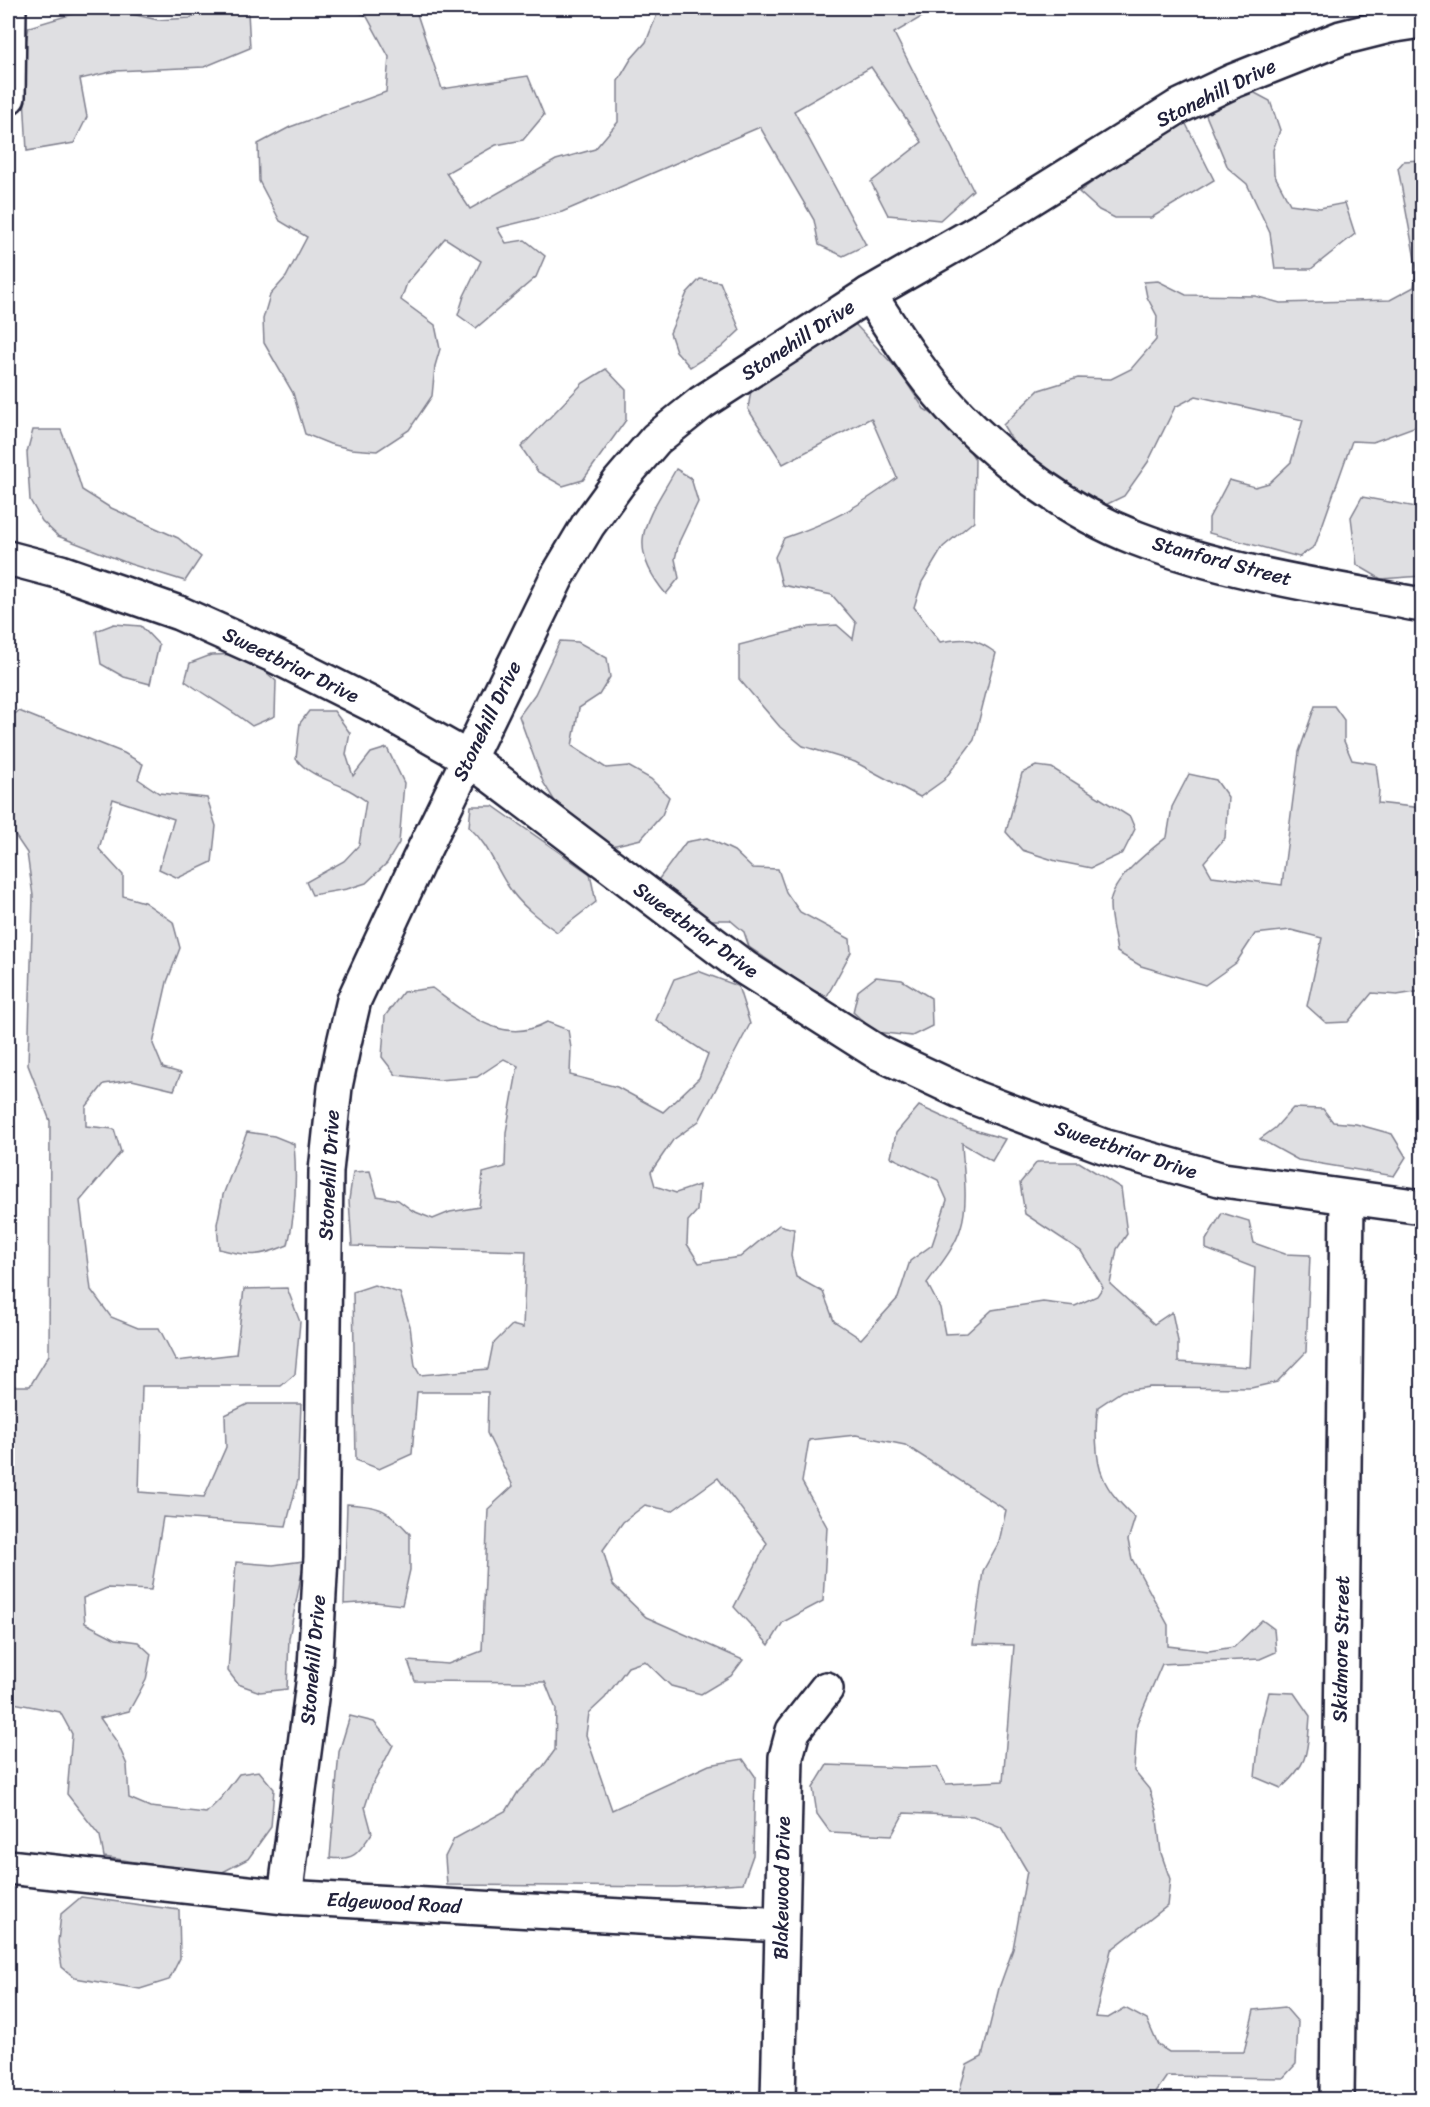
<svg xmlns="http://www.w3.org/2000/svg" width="1430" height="2107" font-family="Sriracha,sans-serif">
<rect width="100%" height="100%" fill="#fff"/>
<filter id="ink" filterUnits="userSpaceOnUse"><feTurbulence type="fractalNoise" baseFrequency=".0167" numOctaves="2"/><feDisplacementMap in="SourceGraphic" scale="12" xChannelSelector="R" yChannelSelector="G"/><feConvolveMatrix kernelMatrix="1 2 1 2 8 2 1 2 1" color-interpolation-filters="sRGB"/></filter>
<g filter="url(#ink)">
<!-- green -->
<g fill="#dfdfe2" stroke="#80808e" stroke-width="1.5">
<polygon points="208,8 240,8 248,12 250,48 204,67 115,71 80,79 87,117 74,143 27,151 22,59 29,27 76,13 127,13 158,20 190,18"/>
<polygon points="341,8 415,8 442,89 528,76 544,115 523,140 496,145 446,173 470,209 556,160 595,149 618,122 618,81 631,59 646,42 658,12 657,8 937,8 894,33 973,190 940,220 888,215 871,182 922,142 871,67 794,111 866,245 843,256 819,245 814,220 760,127 562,212 497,228 506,243 525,240 545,256 536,277 476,328 458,315 464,296 481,261 445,238 407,283 401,300 435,325 440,349 435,366 432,396 409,430 377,451 351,449 330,444 305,434 293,393 264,343 263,319 270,295 286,277 307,237 280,221 259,181 258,144 290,127 386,92 389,57 366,15"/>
<polygon points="1253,92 1270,101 1280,130 1273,150 1274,174 1290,204 1320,208 1345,203 1355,234 1311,269 1275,269 1270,233 1247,184 1228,168 1203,108"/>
<polygon points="1182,116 1214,180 1151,218 1115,218 1099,210 1079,192"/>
<polygon points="1421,160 1422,426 1419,425 1373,442 1352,441 1315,546 1299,557 1209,533 1209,518 1229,480 1255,487 1269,483 1291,462 1303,420 1196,396 1175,407 1148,462 1124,496 1095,510 1019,451 1003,425 1039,390 1078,378 1111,379 1131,369 1156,340 1157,316 1147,297 1144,282 1158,281 1186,295 1255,296 1280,303 1390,300 1414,287 1417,270 1398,168 1404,161"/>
<polygon points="700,279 720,282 740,330 721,348 690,367 676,351 670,333 687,293"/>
<path d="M855,324L899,371L924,409L954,427L975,459L974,521L943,547L922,582L914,607L940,642C966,637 975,638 996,653L974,740L944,780L920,797L855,762L803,746L780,727L739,679V645L808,627L837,625L853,639L856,623L832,595L782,585L775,557L784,538C831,522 858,507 897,478L871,418L783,464L748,409L753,378Z"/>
<polygon points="606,369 626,390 626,420 583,480 563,486 538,472 521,447 583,383"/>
<polygon points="33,430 61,430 73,461 82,490 109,507 178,538 201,557 185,581 130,564 58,536 42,521 30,500 27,452"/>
<path d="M676,469L691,478L698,502L679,542L675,559L679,578L666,594C623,543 648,519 676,469Z"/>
<polygon points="1362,497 1422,508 1422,576 1381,579 1357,565 1351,517"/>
<polygon points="114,624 141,626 159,645 150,684 124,677 101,664 96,631"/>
<polygon points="560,641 578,642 607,658 610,677 599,695 579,708 572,746 606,768 628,766 651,779 669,797 662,815 641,839 612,846 562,813 543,782 519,716 535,694"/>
<path d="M246,654L276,681L275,716L252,726C231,709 207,697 185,681L190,663L211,655Z"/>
<path d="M1315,706H1334L1344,720V741L1352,760L1376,764L1379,789L1378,803L1422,808V991L1397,995L1372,993L1348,1022L1326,1023L1307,1006L1322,938L1291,930L1255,934L1236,963L1205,985L1141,966L1117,952C1115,936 1110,920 1110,904C1111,880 1149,851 1167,837L1172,807L1189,774L1216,780L1228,797L1225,838L1204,862L1212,876L1282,885L1299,752Z"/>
<polygon points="19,711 124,753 143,764 138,779 159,793 207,798 216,826 212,862 178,878 159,869 174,819 113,799 99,849 123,875 123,896 144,902 173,922 180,948 167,982 153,1044 163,1068 181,1073 174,1090 132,1080 104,1084 86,1107 86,1126 114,1129 121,1152 80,1201 91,1290 111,1317 138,1328 159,1328 176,1361 236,1354 244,1289 287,1288 300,1322 295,1374 281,1386 142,1386 139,1492 204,1497 226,1447 225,1415 248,1404 301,1404 298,1480 286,1526 163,1517 151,1590 107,1588 83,1598 85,1623 116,1639 138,1642 151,1654 146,1680 129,1711 100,1718 117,1742 127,1765 129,1798 150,1807 206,1813 221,1798 239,1774 259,1771 274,1789 271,1827 248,1859 217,1875 104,1857 100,1836 67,1794 72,1734 60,1712 8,1702 8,1386 30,1386 49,1355 50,1121 28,1065 33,896 27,853 8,825 8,718"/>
<path d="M309,711H334L350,733L346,754L353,776L371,753L387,748L404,783L399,843L387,863L366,883L347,889L312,895L306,882L344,861L359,845L366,801C359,796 352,791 345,788C327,779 309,775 296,759L300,723Z"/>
<polygon points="1036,766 1052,768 1130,817 1135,829 1123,853 1091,868 1056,861 1022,850 1006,832 1022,773"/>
<path d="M471,806H493L590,874L596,902L557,932C539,919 520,905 508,886C494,865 489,845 469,827Z"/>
<polygon points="707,838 734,851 752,868 778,869 786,892 800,912 850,939 851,952 827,996 812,990 749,947 744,932 730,920 711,920 653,887 686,842"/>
<path d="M698,971L738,986L750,1024L699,1121L673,1140L651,1172L655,1186L676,1193L699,1185L697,1211L688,1221L687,1244L699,1263L740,1257L779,1225L794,1229L791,1256L796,1277L823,1292L834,1321L861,1339L898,1298L910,1261L932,1245L947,1200L938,1180L891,1157L896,1133L919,1106L967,1128L1005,1139L992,1161L962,1143C963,1169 969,1201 961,1227C955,1248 939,1266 927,1283L940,1308L945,1334L967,1333L992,1310L1043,1302L1075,1306L1097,1296L1103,1287L1081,1251L1025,1214L1020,1183L1037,1162H1079L1121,1188L1127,1234L1117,1249L1110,1284L1154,1324L1172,1312L1178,1341V1362L1250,1367L1255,1268L1206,1249V1240L1222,1213L1249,1221L1254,1243L1285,1254L1310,1255L1306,1352L1277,1382L1251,1388L1150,1387L1122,1391L1098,1407C1095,1425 1095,1460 1103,1477C1109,1493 1123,1506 1135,1518L1128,1540L1132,1559L1168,1625V1646L1209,1651L1234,1647L1262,1620L1274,1629L1276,1652L1260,1659L1162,1664L1137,1723L1134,1771L1149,1789L1156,1810L1161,1853L1170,1879L1167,1906L1111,1950L1095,2017L1108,2018L1125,2008L1147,2020L1158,2045L1169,2052H1244L1254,2010L1285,2007L1298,2022L1296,2064L1283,2078L1167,2076L1151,2099H957L967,2065L982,2057L999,1988L1013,1949L1027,1871L1001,1827L973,1816L904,1813L892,1835L830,1832L817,1814L813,1788L827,1765L908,1768L937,1767L946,1784L1003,1781L1014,1645L973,1644L983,1571L999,1542L1006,1510L905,1445L856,1435L809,1440L802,1482L827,1527L823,1601L783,1622L769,1645L734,1607L767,1543L718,1478L672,1511L645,1505L623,1522L603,1550L613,1585L646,1617L743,1660L731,1676L701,1694L671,1686L645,1661L628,1667L605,1698L589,1713L586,1735L612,1810L709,1765L743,1759L755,1776L753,1855L743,1883L677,1887L447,1885L445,1857L454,1839L507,1810L518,1792L542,1768L555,1750L556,1709L545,1682L415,1681L408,1661L448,1664L482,1651L488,1509L513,1486L487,1433L488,1392H417L412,1454L379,1469L356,1460L353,1292L374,1285L400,1293L410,1326L415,1366L420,1375L488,1369L493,1344L512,1325L523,1328L526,1251L352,1246L349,1200L353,1172L370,1171L377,1196L398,1200L413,1211L433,1219L450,1212L479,1207L483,1173L505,1167L506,1132L518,1066L504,1059L477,1077L438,1080L396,1075L382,1057L385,1016L403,992L432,988C466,1013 503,1047 547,1022L568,1030L571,1048L570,1075L617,1087L663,1112L699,1078L708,1054L656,1020L674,979Z"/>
<polygon points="876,977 902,980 931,998 932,1026 912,1036 875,1032 853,1012 858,991"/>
<polygon points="1293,1108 1323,1109 1333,1122 1356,1124 1392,1134 1406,1157 1394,1176 1298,1160 1260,1139 1275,1128"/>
<path d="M247,1132L274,1136L294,1144C297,1179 296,1211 288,1245C259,1257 250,1257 219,1249L217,1224L223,1195Z"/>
<path d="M347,1504C380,1506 388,1509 410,1534V1570L402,1605L375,1602L344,1604Z"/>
<polygon points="304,1561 289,1638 287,1689 260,1692 238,1684 228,1671 236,1562 273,1565"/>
<path d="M1269,1692L1294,1693L1310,1716C1307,1752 1310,1762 1281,1788L1255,1777L1260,1729Z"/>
<path d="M350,1716L374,1722L393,1745L371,1788L365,1807L372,1833C359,1852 355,1861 330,1858L339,1752Z"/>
<polygon points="81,1897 179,1910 180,1958 169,1980 140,1989 75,1978 62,1967 58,1942 61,1914"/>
</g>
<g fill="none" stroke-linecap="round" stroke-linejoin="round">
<!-- minor casing -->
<g stroke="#22223b" stroke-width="38">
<g id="minor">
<polyline points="8,97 9,8"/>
<path d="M869,294C897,337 925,382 961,418C1009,466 1071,513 1136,538C1227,573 1326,587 1422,605"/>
<polyline points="8,1867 285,1897 782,1925"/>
<polyline points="285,1897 315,1668 321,1557 326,1171 335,1087 344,1043 354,1000 419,860 557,577 588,525 620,481 656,439 701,403 869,294 979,231 1176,108 1233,81 1341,38 1389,26 1422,21"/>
<polyline points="778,2100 786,1757 793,1731 826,1689"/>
<polyline points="1337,2100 1347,1199"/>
</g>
</g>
<!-- tertiary casing -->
<g stroke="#22223b" stroke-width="38">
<polyline id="tertiary" points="8,558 61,572 179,613 275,656 383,710 468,758 745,968 877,1052 975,1098 1103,1146 1223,1180 1422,1207"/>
</g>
<!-- minor -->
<use href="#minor" stroke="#fff" stroke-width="33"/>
<!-- tertiary -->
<use href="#tertiary" stroke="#fff" stroke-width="33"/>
</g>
</g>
<g text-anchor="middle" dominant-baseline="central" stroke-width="6" stroke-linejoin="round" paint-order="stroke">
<!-- street labels -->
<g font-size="20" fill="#22223b" stroke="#fff">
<text transform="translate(1216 93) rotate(-26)">Stonehill Drive</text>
<text transform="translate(798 340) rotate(-33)">Stonehill Drive</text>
<text transform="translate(1222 561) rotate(15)">Stanford Street</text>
<text transform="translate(291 665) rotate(26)">Sweetbriar Drive</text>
<text transform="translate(487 721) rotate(-64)">Stonehill Drive</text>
<text transform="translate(696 930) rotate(36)">Sweetbriar Drive</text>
<text transform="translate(1126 1150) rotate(18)">Sweetbriar Drive</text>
<text transform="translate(329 1175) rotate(-87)">Stonehill Drive</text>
<text transform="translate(1341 1649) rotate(-89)">Skidmore Street</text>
<text transform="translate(313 1660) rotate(-85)">Stonehill Drive</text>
<text transform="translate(782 1888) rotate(-89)">Blakewood Drive</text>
<text transform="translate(394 1903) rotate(3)">Edgewood Road</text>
</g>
</g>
<!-- margin -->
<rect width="1430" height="2107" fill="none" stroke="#fff" stroke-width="30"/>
<rect x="15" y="15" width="1400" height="2077" fill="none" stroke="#22223b" stroke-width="2" filter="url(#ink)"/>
</svg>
